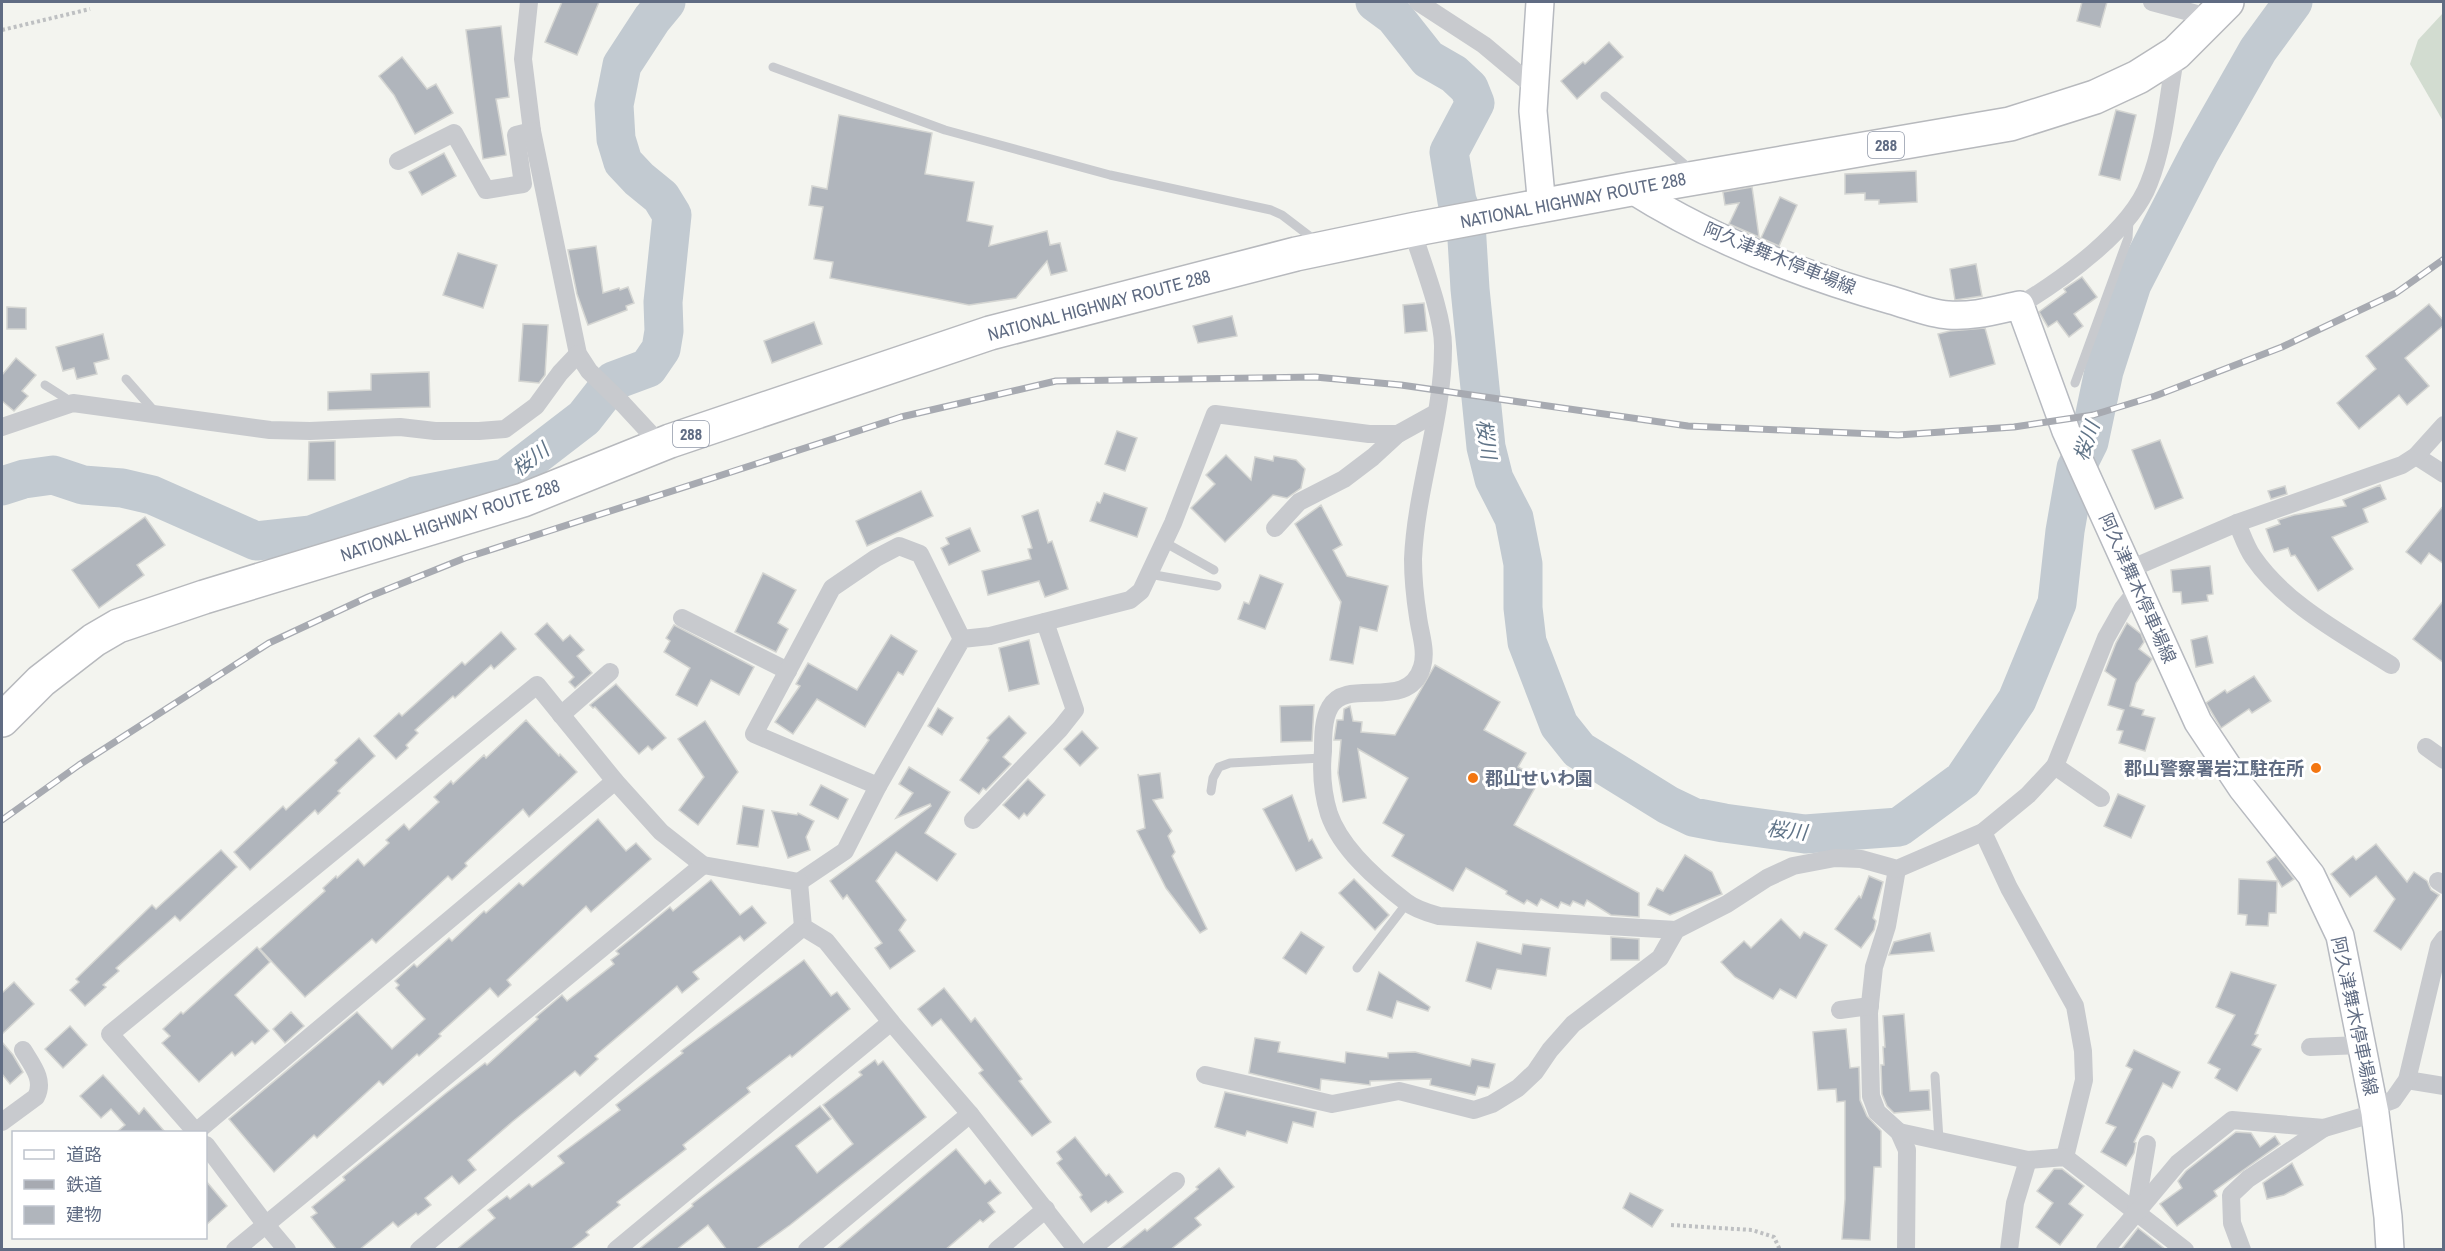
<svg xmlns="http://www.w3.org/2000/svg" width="2445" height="1251" font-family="'Archivo Narrow','Noto Sans JP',sans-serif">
<rect width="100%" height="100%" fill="#f3f4ef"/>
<!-- green -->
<polygon fill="#d2dcd0" points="2443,13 2443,121 2410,64 2418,40"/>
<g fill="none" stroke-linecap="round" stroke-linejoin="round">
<!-- river -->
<g stroke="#c2cad1" stroke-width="39">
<polyline points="1375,2 1394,16 1428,59 1454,74 1469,88 1475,103 1449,152 1457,201 1466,223 1470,289 1486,447 1494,479 1514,518 1523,564 1523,608 1527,642 1559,725 1579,750 1668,805 1693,817 1724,823 1805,834 1899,827 1963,780 2017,700 2057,603 2065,531 2076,468 2089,442 2104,371 2132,284 2200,152 2258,50 2293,2"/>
<polyline points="2,486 24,479 53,475 83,485 122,488 152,495 256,541 311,535 415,496 506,478 584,418 613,381 648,368 661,349 664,331 663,302 672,215 661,197 639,179 623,162 616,139 614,105 622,65 652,19 666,2"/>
</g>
</g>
<!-- building -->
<g fill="#b0b5bc" stroke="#d4d5d2" stroke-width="1.5">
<polygon points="562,2 599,2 577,55 545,42"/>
<polygon points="2082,2 2107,2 2100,27 2077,21"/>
<polygon points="501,26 509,97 496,99 506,155 483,159 466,30"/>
<polygon points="1609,42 1623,57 1577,99 1561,81 1583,62 1585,64"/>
<polygon points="402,57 427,89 436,84 453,113 415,134 394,95 379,76"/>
<polygon points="2116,110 2136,115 2120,180 2099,175"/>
<polygon points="839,115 932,133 925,174 974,182 967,221 993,226 989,246 1047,231 1050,245 1060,243 1067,271 1051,275 1047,261 1016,298 969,305 830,278 833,262 814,259 823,207 809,205 812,186 827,189"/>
<polygon points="444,153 456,176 422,195 409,172"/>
<polygon points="1916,171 1917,202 1879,204 1879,200 1865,200 1865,193 1845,194 1845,174"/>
<polygon points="1752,187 1754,201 1759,237 1729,224 1739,203 1725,205 1723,192"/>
<polygon points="1780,197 1797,205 1779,246 1761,238"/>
<polygon points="596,246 603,293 619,288 620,290 628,287 634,303 626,306 627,310 588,325 577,294 568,250"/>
<polygon points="458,253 497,265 483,308 443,295"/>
<polygon points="1976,264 1982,296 1955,300 1950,269"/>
<polygon points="2082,277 2097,297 2074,314 2083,326 2069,337 2057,321 2048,327 2039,312 2066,292 2064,289"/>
<polygon points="1424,303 1427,331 1405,333 1403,305"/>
<polygon points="2429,304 2444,321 2444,325 2405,358 2429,386 2407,405 2399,395 2359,429 2337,403 2376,369 2366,356"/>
<polygon points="7,307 26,308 26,329 7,329"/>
<polygon points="1232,316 1237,336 1198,343 1193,326"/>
<polygon points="814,322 822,344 772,363 764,341"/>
<polygon points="523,324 548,325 545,375 539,383 519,381"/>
<polygon points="1985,328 1995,364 1950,377 1938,334 1950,331"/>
<polygon points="103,334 109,359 94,363 97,374 77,379 74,368 63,371 56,347"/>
<polygon points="16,358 36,375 22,391 28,396 14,411 2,401 2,375"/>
<polygon points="429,372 430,407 328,410 328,392 371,390 371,374"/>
<polygon points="1117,431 1137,438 1125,471 1105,464"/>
<polygon points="2160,440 2183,498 2155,509 2132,450"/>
<polygon points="333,441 335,441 335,480 308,480 309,442"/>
<polygon points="1226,455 1251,480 1255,457 1273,461 1274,456 1296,460 1305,469 1301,488 1287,498 1273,495 1225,542 1191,508 1215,484 1206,475"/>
<polygon points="2380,485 2386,499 2363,509 2368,522 2332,537 2353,569 2318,591 2295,555 2291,556 2288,548 2274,552 2266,529 2280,524 2278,520 2294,515 2346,506 2343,500"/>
<polygon points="2285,486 2287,494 2271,499 2268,491"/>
<polygon points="921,491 933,516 867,546 856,521"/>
<polygon points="1104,493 1147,508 1137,537 1090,521 1097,502 1100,503"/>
<polygon points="1321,505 1342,545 1333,550 1347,576 1388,586 1377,631 1360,627 1353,664 1330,660 1341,602 1295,524"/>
<polygon points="2444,505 2444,564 2429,553 2421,564 2406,552"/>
<polygon points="1038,510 1048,543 1052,541 1068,589 1045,597 1039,581 988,595 982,571 1031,559 1028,549 1032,548 1022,516"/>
<polygon points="145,517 165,545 137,565 144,575 99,608 72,570"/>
<polygon points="970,528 980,551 949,565 941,548 949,544 946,538"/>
<polygon points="2210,566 2213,594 2207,595 2208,601 2182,604 2181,592 2173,592 2171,570"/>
<polygon points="763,573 796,590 778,623 788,629 776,652 735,632"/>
<polygon points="1260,575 1283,584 1265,629 1238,619 1244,602 1249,604"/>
<polygon points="2444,600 2444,663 2413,639"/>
<polygon points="547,623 563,641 570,635 584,650 577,656 592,673 575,688 569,682 574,677 535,634"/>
<polygon points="2127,623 2141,634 2144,642 2139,649 2152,659 2136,683 2130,706 2144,710 2142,715 2155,718 2145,751 2119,743 2123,731 2117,730 2124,710 2108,705 2116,679 2105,671 2116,643"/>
<polygon points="674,625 754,667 739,695 711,680 697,706 676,695 690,668 664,652 670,641 666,638"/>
<polygon points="501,632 516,649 494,669 491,665 455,698 453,696 415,730 418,733 406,745 408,748 396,759 374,736 399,713 402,716 462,662 465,665"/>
<polygon points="891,635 917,651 903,675 898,672 865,727 817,699 793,734 775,722 800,686 796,684 808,663 857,690"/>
<polygon points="2207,636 2213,663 2196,667 2191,640"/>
<polygon points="1029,640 1039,684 1009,691 999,648"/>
<polygon points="1435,665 1500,702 1484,730 1526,753 1518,767 1540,779 1514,825 1639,893 1639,917 1611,915 1587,900 1584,906 1573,901 1570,906 1561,902 1558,908 1541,899 1537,906 1527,900 1524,904 1506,894 1507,891 1466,868 1453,891 1392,856 1404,835 1383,823 1408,778 1358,749 1366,798 1343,802 1338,773 1341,740 1334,740 1337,720 1343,720 1344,709 1350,706 1353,721 1362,722 1361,732 1395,735"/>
<polygon points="2254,676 2271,701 2252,713 2249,709 2221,728 2206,703 2225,690 2227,693"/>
<polygon points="616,684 666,738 652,750 648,746 639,754 595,707 593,708 590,705"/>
<polygon points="1314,705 1312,741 1281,742 1280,706"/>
<polygon points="938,708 953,718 942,735 928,726"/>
<polygon points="1009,716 1026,733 1003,757 1011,764 986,790 983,788 979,794 960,780 989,740 987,738"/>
<polygon points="526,720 559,756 560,754 577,772 529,817 523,809 465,863 467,866 452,880 448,876 376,943 372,939 305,997 260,949 325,891 323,888 336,876 337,878 358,859 364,866 389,843 386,840 404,824 409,830 439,802 434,797 451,781 453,784 484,755 486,758"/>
<polygon points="705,721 738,772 698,825 679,810 704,777 678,739"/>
<polygon points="1082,731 1098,748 1080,766 1064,749"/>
<polygon points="359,738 375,756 338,791 340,793 318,814 315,810 250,870 234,852 283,806 286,810 337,763 335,760"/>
<polygon points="909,767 950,792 925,833 956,854 937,881 896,852 876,881 906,920 899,930 915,951 890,969 875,948 882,943 847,895 843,899 830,881 931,806 930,804 896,818 913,793 899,784"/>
<polygon points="1160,773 1163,798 1153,800 1172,831 1168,836 1175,852 1172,856 1207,929 1200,933 1166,888 1137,831 1145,828 1138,774 1139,776"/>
<polygon points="1028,779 1045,795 1027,816 1024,813 1019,819 1003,805"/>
<polygon points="821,785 848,799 838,819 810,805"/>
<polygon points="2118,794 2145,806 2131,838 2104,826"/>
<polygon points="1292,795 1309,841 1312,839 1322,858 1296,871 1263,809"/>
<polygon points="743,806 764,810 758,847 737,844"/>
<polygon points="772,811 797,815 798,813 814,821 806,837 810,850 788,858"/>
<polygon points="598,819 626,851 636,843 651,859 591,912 586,906 507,980 511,985 498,997 490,988 439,1034 441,1036 419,1056 417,1054 383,1085 379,1081 317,1138 314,1135 274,1172 229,1119 357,1012 392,1049 425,1019 396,988 399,985 395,981 414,964 417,967 449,938 452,941 484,911 486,913 519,883 523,886"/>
<polygon points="2376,844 2407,882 2414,872 2427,881 2431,890 2439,895 2401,950 2374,931 2395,899 2376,876 2350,897 2331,874 2353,856 2356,860"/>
<polygon points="221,850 237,867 180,921 175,916 116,968 119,971 103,985 106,987 85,1006 70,990 79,982 76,979 152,905 156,909"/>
<polygon points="1685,855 1712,872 1722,894 1670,915 1648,905 1657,888 1663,891"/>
<polygon points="2276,856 2294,879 2282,887 2267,862"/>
<polygon points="1869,876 1883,882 1873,918 1876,921 1874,930 1861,948 1835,929 1859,896 1861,898"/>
<polygon points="1354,879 1389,915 1375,930 1339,893"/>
<polygon points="2239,879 2277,881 2276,913 2269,913 2268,926 2246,925 2247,915 2238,914"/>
<polygon points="711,880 740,915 752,906 766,923 744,941 740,936 693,972 699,979 682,993 677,986 595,1056 598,1059 580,1076 575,1071 512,1122 468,1160 476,1170 459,1184 452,1176 425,1198 431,1205 418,1215 416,1213 398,1227 393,1222 359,1250 337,1250 311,1217 317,1213 312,1207 345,1180 343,1177 445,1094 485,1063 487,1065 538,1019 536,1017 562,995 567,1001 614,964 611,960 619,954 616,951 631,939 670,907 673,911"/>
<polygon points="1781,919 1800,938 1804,932 1827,945 1796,998 1780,989 1773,999 1735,977 1721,962 1744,941 1751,948"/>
<polygon points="1301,932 1324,947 1306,974 1283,958"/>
<polygon points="1930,933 1934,951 1889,955 1894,942"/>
<polygon points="1611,937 1639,939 1639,960 1611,960"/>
<polygon points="1477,942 1521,954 1523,944 1550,948 1546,976 1497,969 1491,989 1466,981"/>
<polygon points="257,947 270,962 235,995 269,1031 255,1044 252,1041 235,1056 232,1052 199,1082 162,1043 170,1036 163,1029 181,1012 183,1014"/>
<polygon points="804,960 831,996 837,992 850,1009 792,1057 790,1055 747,1088 750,1092 683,1145 686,1149 617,1202 620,1205 586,1232 589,1235 570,1250 456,1250 495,1218 488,1210 507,1196 510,1199 529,1184 532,1187 564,1163 558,1156 620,1110 616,1105 683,1053 681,1051"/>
<polygon points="1379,972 1430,1007 1428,1011 1397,1001 1392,1018 1367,1010"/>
<polygon points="2231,972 2276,985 2255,1034 2258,1035 2252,1045 2261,1049 2237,1091 2215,1078 2220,1069 2208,1063 2235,1015 2216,1007"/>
<polygon points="14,982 34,1004 2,1034 2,993"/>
<polygon points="944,988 971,1022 975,1018 1022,1079 1019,1081 1051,1122 1032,1136 979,1073 983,1070 941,1019 932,1026 918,1009"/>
<polygon points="291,1012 304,1026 285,1043 273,1029"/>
<polygon points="1904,1014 1910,1091 1929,1090 1930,1110 1894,1113 1887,1106 1882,1094 1881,1065 1884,1065 1883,1047 1885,1047 1883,1016"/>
<polygon points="70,1026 87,1045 63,1068 45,1049"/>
<polygon points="1846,1029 1850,1068 1859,1067 1860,1100 1867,1116 1881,1131 1881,1167 1874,1167 1870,1240 1842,1239 1845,1199 1845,1101 1837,1102 1836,1089 1818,1090 1813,1032"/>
<polygon points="1255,1038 1280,1042 1278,1052 1345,1063 1346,1052 1388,1058 1388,1053 1415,1052 1470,1066 1472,1059 1495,1064 1489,1088 1478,1086 1475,1095 1430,1085 1431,1079 1370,1081 1370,1085 1321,1079 1320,1090 1249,1073"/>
<polygon points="2,1042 13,1055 23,1072 10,1084 2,1074"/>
<polygon points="2134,1050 2180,1072 2172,1088 2163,1083 2134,1142 2136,1143 2134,1153 2126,1166 2101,1152 2116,1127 2106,1123 2132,1069 2126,1066"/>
<polygon points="875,1060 878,1065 883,1061 926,1117 790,1225 755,1250 727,1250 708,1225 676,1250 638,1250 693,1206 692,1204 820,1106 831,1119 796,1146 817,1173 853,1144 823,1105 862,1075 859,1072"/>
<polygon points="103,1075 139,1114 144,1108 165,1132 117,1132 125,1125 111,1109 101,1118 80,1096"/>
<polygon points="1225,1092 1316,1112 1313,1127 1293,1122 1287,1143 1247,1131 1245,1136 1215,1127"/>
<polygon points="2236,1132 2251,1133 2260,1147 2275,1136 2280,1144 2214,1191 2217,1196 2177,1226 2160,1204 2182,1188 2178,1181 2186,1171"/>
<polygon points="1075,1137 1106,1176 1109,1174 1123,1192 1108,1203 1106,1201 1091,1212 1080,1197 1082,1195 1057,1163 1062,1159 1057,1152"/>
<polygon points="956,1149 985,1184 990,1180 1001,1193 988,1203 995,1212 983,1222 980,1220 945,1250 836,1250"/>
<polygon points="2292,1163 2303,1185 2284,1195 2267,1199 2263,1183"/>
<polygon points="1219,1168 1234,1187 1195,1218 1201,1225 1170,1250 1119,1250 1145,1229 1147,1231 1198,1189 1196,1187"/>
<polygon points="2054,1169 2062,1169 2084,1186 2069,1204 2083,1215 2060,1245 2036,1227 2053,1203 2037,1191"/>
<polygon points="206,1181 227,1206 206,1225"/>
<polygon points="1630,1193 1663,1210 1652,1227 1623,1208"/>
<polygon points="2138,1228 2166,1250 2121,1250"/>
</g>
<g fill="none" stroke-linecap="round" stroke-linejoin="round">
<!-- secondary casing -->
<g stroke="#b7bac0" stroke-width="30">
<g id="secondary">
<polyline points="1540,2 1533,111 1542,207"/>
<path d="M1631,189C1710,239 1802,275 1891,300C1909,305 1930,314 1948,315C1973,317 1996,310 2020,305L2066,431L2198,722L2242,788L2311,875L2340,936L2375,1113L2388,1217L2390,1250"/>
</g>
</g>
<!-- highway casing -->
<g stroke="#b7b9bd" stroke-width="36">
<polyline id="highway" points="2,720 41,681 94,640 118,626 204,597 523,500 670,441 990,333 1296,254 1416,229 1631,189 2010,124 2095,97 2138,77 2176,53 2227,2"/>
</g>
<!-- path -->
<g stroke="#bec0c2" stroke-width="4" stroke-dasharray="3 3" stroke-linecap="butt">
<polyline points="2,30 90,9"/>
<polyline points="1671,1225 1752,1230 1774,1237 1780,1250"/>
</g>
<!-- lane -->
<g stroke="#c8cace" stroke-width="9">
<polyline points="773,67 945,130 1110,175 1271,210 1282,215 1316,241"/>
<polyline points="1605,96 1691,170"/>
<polyline points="126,379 155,412"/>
<polyline points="2075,383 2128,238 2129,220"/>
<polyline points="45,385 73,403"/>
<polyline points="1164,542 1214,570"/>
<polyline points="1149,574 1217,586"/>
<polyline points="1211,791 1213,778 1219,767 1230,763 1322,758"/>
<polyline points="1357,968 1407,903"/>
<polyline points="1935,1076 1939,1140"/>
</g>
<!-- street -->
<g stroke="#c8cace" stroke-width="18">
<polyline points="529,2 523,59 532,131 578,354 589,371 623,404 661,445"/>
<polyline points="1418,2 1484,45 1533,86"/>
<polyline points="2152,2 2212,18"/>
<polyline points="398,161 454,133 486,190 523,184 516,135 532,131"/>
<path d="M1412,230C1422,262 1444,317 1443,348C1443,419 1416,488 1413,559C1413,578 1415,598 1418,617C1420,633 1427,651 1422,667C1408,713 1347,676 1330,707C1323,719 1323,737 1323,751C1321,771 1323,795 1329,814C1341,849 1377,880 1406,902C1415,909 1428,913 1439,916L1676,930"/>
<path d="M2020,305C2063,279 2131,231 2149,183C2165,143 2168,95 2176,53"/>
<polyline points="2,427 73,403 270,430 310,431 400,427 435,431 479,431 505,429 536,406 560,373 578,354"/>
<polyline points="2416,456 2444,474"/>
<path d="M2237,523C2242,534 2246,547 2253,557C2286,605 2343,634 2391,665"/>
<polyline points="1275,528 1299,502 1344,479 1373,457 1398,434"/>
<polyline points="2130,569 2237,523 2402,465 2416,456 2444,425"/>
<polyline points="682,618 788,671"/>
<polyline points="561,715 610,672"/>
<polyline points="2426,747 2444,760"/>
<polyline points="2055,766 2101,798"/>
<polyline points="878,786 754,734 832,588 876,558 899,546 920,554 962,639"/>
<polyline points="973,820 1060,729 1075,710 1045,622"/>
<polyline points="1983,832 2009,888 2075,1006 2083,1051 2084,1080 2065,1157"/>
<polyline points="1897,869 1887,926 1874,967 1869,1013 1871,1096 1877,1112 1899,1132 1907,1150 1906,1250"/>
<polyline points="2438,881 2444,885"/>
<polyline points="799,882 845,851 878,786 962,639 990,636 1130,600 1141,591 1173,523 1215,414 1369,434 1398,434 1436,413"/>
<polyline points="1840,1010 1870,1006"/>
<polyline points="2310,1047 2362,1045"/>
<polyline points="1205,1075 1332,1104 1399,1091 1474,1110 1492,1104 1518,1088 1535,1072 1550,1050 1573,1024 1660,958 1676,930 1727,904 1767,878 1793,866 1835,858 1861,859 1897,869 1983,832 2028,795 2055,766 2106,638 2123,608 2138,589"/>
<polyline points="2407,1080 2444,1086"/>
<polyline points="2374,1107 2393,1100 2407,1080 2439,946 2444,939"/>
<path d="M2,1122L36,1097C45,1080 32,1065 23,1050"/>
<polyline points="196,1132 110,1034 537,685 615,781 661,832 703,865 799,882 803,927 826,941 891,1022 970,1114 1077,1250"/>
<polyline points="196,1132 615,781"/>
<polyline points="1899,1132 2028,1160 2065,1157 2185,1250"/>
<polyline points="206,1145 266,1225 287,1250"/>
<polyline points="2136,1209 2147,1144"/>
<polyline points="235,1250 703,865"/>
<polyline points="419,1250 803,927"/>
<polyline points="616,1250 891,1022"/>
<polyline points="807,1250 970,1114"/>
<polyline points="997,1250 1046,1209"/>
<polyline points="1090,1250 1176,1181"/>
<polyline points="2009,1250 2015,1203 2028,1160"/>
<polyline points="2105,1250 2178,1163 2232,1120 2324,1128 2375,1113"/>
<polyline points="2242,1250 2232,1223 2231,1195 2248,1179 2324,1128"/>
</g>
<!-- secondary -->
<use href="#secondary" stroke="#fff" stroke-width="27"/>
<!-- highway -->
<use href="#highway" stroke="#fff" stroke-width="33"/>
<!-- rail casing -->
<g stroke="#a7aab1" stroke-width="7">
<polyline id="rail" points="2,820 79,765 269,643 368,597 465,558 901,417 1056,381 1315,377 1401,385 1688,426 1898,435 2014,427 2093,415 2155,396 2282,347 2396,293 2444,259"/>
</g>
<!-- rail -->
<use href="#rail" stroke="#fff" stroke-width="4.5" stroke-dasharray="14" stroke-linecap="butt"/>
</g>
<!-- markers -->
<g fill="#f37611" stroke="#fff" stroke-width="2">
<circle cx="2316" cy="768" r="6"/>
<circle cx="1473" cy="778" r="6"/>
</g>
<g text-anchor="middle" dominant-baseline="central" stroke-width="6" stroke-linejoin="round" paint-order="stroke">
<!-- shield labels -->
<g fill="#fff" stroke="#9098a8" stroke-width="1.5">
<rect x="1868" y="132" width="36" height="26" rx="4.5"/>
<rect x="673" y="421" width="36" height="26" rx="4.5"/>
</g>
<g font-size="16" font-weight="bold" fill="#606c83">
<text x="1886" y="145">288</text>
<text x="691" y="434">288</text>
</g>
<!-- street labels -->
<g font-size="18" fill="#606c83" stroke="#fff">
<text transform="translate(1573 200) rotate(-11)">NATIONAL HIGHWAY ROUTE 288</text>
<text transform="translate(1780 258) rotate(22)">阿久津舞木停車場線</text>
<text transform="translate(1099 305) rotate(-15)">NATIONAL HIGHWAY ROUTE 288</text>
<text transform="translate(450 520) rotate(-18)">NATIONAL HIGHWAY ROUTE 288</text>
<text transform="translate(2138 588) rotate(66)">阿久津舞木停車場線</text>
<text transform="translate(2355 1016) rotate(78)">阿久津舞木停車場線</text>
</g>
<!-- poi labels -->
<g font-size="18" font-weight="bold" fill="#606c83" stroke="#fff" text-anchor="end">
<text x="2304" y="768">郡山警察署岩江駐在所</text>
<text x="1485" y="778" text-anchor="start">郡山せいわ園</text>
</g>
<!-- water labels -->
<g font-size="20" font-style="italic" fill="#607488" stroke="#fff">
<text transform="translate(1487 439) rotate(82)">桜川</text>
<text transform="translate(2086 441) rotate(-71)">桜川</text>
<text transform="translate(530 459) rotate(-37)">桜川</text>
<text transform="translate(1787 830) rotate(6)">桜川</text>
</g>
</g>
<!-- border -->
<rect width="2445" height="1251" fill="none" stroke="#606c83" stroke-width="6"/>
<!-- legend -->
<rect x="12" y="1131" width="195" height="108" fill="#ffffff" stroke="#bfc4cd" stroke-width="1.5"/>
<rect x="24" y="1150" width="30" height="9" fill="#ffffff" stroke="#bfc4cd" stroke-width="1.5"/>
<text x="66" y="1161" font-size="18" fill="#606c83">道路</text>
<rect x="24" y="1180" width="30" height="9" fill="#a7aab1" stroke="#bfc4cd" stroke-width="1.5"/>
<text x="66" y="1191" font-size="18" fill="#606c83">鉄道</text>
<rect x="24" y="1206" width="30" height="18" fill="#b0b5bc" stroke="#bfc4cd" stroke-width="1.5"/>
<text x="66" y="1221" font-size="18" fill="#606c83">建物</text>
</svg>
